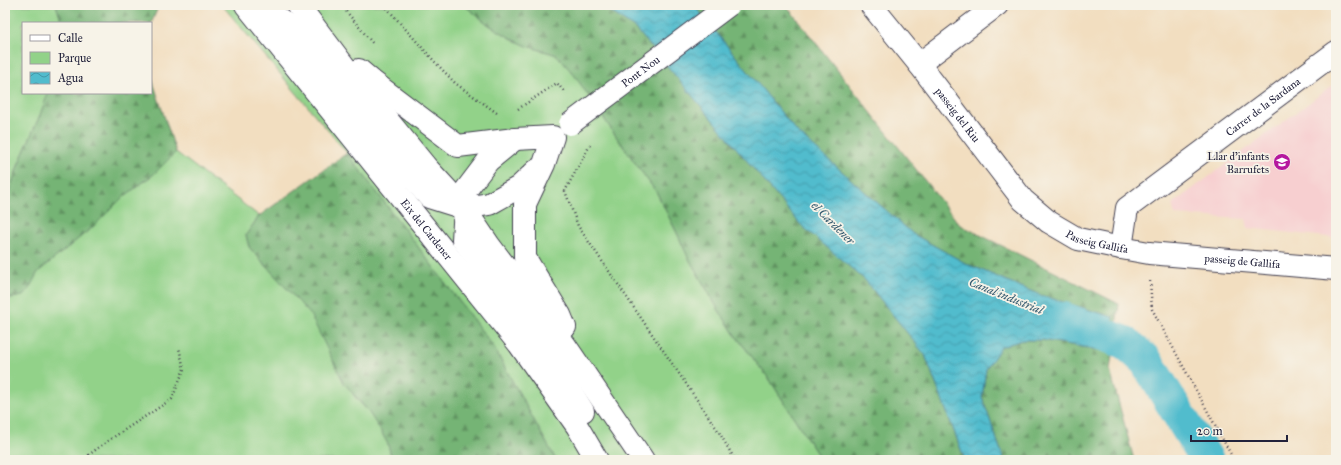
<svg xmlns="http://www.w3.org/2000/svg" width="1341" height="465" font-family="'IM FELL Great Primer',serif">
<defs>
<pattern id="forest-firs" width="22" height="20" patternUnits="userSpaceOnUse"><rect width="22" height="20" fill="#75b475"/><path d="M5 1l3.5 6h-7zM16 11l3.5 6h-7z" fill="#609261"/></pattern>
<pattern id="water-waves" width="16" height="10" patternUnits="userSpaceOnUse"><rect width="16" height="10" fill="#51bccd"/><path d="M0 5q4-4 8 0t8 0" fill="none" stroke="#4398a8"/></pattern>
</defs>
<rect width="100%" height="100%" fill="#f7f3e8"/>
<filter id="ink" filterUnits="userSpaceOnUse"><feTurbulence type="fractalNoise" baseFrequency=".025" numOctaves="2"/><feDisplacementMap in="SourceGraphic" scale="8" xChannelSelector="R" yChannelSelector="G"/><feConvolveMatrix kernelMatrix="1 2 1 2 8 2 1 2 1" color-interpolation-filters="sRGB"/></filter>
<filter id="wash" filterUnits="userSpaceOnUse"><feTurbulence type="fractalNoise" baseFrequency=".012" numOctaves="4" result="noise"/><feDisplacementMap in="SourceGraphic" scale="16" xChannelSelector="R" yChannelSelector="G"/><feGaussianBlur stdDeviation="0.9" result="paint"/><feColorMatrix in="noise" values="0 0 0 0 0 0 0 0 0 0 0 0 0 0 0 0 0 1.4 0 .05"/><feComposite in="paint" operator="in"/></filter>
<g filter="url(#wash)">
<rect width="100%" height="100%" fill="#f2dec0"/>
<!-- built -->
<polygon fill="#f7cfd0" points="1336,83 1336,238 1248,228 1246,219 1175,215 1172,204"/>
<!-- green -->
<g fill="#92d289" stroke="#5a7a62">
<polygon points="5,5 56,5 62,23 23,23 23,93 48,93 40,115 19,163 5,204"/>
<polygon points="222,5 464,5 489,25 514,40 527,46 557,55 575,76 620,142 657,193 677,233 688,257 718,309 735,335 770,380 821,460 556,460 493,346 347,153"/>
<polygon points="176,152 259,216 246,235 249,247 310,314 320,333 336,367 355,397 368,411 379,428 388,444 392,460 5,460 5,297 13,298 38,272 95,225 122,198 154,174"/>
</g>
<!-- forest -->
<g fill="url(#forest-firs)" stroke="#4c6b58">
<polygon points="56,5 159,5 151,24 151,23 62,23"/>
<polygon points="464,5 601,5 637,30 801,225 865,280 925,355 965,460 821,460 770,380 735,335 718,309 688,257 677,233 657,193 620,142 575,76 557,55 527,46 514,40 489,25"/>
<polygon points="694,5 786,5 960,225 1119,304 1110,370 1134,460 1004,460 982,397 986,369 1001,347 1022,340 1043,340 1105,351 1113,317 1040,295 967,264 913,234 797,132"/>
<polygon points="151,76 176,152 154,174 122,198 95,225 38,272 29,289 23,296 13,298 5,297 5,204 19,163 40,115 48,93 151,93"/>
<polygon points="347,153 493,346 556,460 392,460 388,444 379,428 368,411 344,383 310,314 249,247 246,235 259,216"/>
</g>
<!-- water -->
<polygon fill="url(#water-waves)" stroke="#3a6f84" points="601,5 694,5 797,132 913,234 967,264 1040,295 1113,317 1105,351 1043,340 1022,340 1001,347 986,369 982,397 1004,460 965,460 925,355 865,280 801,225 637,30"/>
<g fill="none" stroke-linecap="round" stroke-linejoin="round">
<!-- canal -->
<polyline stroke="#51bccd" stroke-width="34" points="1064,319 1126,343 1146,361 1207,460"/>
</g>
</g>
<g filter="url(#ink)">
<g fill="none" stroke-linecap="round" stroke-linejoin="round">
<!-- minor casing -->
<g stroke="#413e4f" stroke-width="24">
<g id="minor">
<path id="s1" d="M871,5L919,64L1023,200L1049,222L1078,239L1121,248L1149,253L1336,269"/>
<polyline points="919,64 997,5"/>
<path id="s2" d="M1121,248L1127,208L1336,52"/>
</g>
</g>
<!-- major casing -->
<g stroke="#413e4f" stroke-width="24">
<g id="major">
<path id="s3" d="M246,5L519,344L577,426L597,460"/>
<polyline points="262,5 291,28 373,132 429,197 464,208 489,204 519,187 537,170"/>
<polyline points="298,5 354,79 427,168 464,208 489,245 565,345 643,460"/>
<polyline points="359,70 372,81 458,146 515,139 553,137 544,164 525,204 525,258 560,315 565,327"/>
<polyline points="515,139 488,161 466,190 463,240 530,326 583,411"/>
</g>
</g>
<!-- path -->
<g stroke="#413e4f" stroke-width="2.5" stroke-dasharray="1 3" stroke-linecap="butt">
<polyline points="341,5 374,45"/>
<polyline points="384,5 435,62 455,83 497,113"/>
<polyline points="518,109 557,83 565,93"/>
<polyline points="590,145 565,191 578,226 719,432 735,460"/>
<polyline points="1150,281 1152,309 1234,460"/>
<polyline points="82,460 106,442 172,399 184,369 179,348"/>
</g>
<!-- minor -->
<use href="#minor" stroke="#fff" stroke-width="22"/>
<!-- major -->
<use href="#major" stroke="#fff" stroke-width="22"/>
<!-- minor-bridge casing -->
<g stroke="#413e4f" stroke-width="24" stroke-linecap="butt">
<g id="minor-bridge">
<path id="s4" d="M570,124L729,5"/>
</g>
</g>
<!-- minor-bridge -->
<use href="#minor-bridge" stroke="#fff" stroke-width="22"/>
</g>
</g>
<!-- icons -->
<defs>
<g id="school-disc" transform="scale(0.9)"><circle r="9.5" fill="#b5179e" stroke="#f7f3e8"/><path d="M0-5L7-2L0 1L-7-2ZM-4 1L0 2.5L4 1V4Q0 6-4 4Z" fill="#fff"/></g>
</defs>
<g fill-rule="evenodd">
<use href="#school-disc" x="1282" y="162"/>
</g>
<g text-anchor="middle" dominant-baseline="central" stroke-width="3.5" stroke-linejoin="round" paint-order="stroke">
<!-- street labels -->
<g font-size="11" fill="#22223b" stroke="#f7f3e8">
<text stroke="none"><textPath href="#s4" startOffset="88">Pont Nou</textPath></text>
<text stroke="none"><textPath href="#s2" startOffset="210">Carrer de la Sardana</textPath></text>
<text stroke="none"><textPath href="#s1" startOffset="140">passeig del Riu</textPath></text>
<text stroke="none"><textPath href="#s3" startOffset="288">Eix del Cardener</textPath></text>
<text stroke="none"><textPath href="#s1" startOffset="334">Passeig Gallifa</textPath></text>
<text stroke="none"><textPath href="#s1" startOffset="481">passeig de Gallifa</textPath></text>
</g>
<!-- poi labels -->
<g font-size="11" fill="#22223b" stroke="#f7f3e8" text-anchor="end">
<text x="1269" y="156">Llar d'infants<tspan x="1269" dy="13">Barrufets</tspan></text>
</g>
<!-- water labels -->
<g font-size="12" font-style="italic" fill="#32586e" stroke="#f7f3e8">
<text transform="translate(833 223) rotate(45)">el Cardener</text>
<text transform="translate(1006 296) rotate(22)">Canal industrial</text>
</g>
</g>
<!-- margin -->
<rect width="1341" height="465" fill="none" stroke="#f7f3e8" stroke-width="20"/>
<!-- legend -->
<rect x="22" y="22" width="130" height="72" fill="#f7f3e8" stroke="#a29fa3"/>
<rect x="30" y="35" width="20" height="6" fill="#ffffff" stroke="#a29fa3"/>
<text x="58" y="42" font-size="12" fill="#22223b">Calle</text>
<rect x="30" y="52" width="20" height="12" fill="#92d289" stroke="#a29fa3"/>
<text x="58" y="62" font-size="12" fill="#22223b">Parque</text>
<rect x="30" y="72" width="20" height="12" fill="url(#water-waves)" stroke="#a29fa3"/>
<text x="58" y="82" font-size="12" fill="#22223b">Agua</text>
<!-- scale -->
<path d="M1191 435v6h96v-6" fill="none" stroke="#22223b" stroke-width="2"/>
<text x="1197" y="435" font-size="12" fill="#22223b" stroke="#f7f3e8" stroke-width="3" paint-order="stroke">20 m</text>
</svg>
